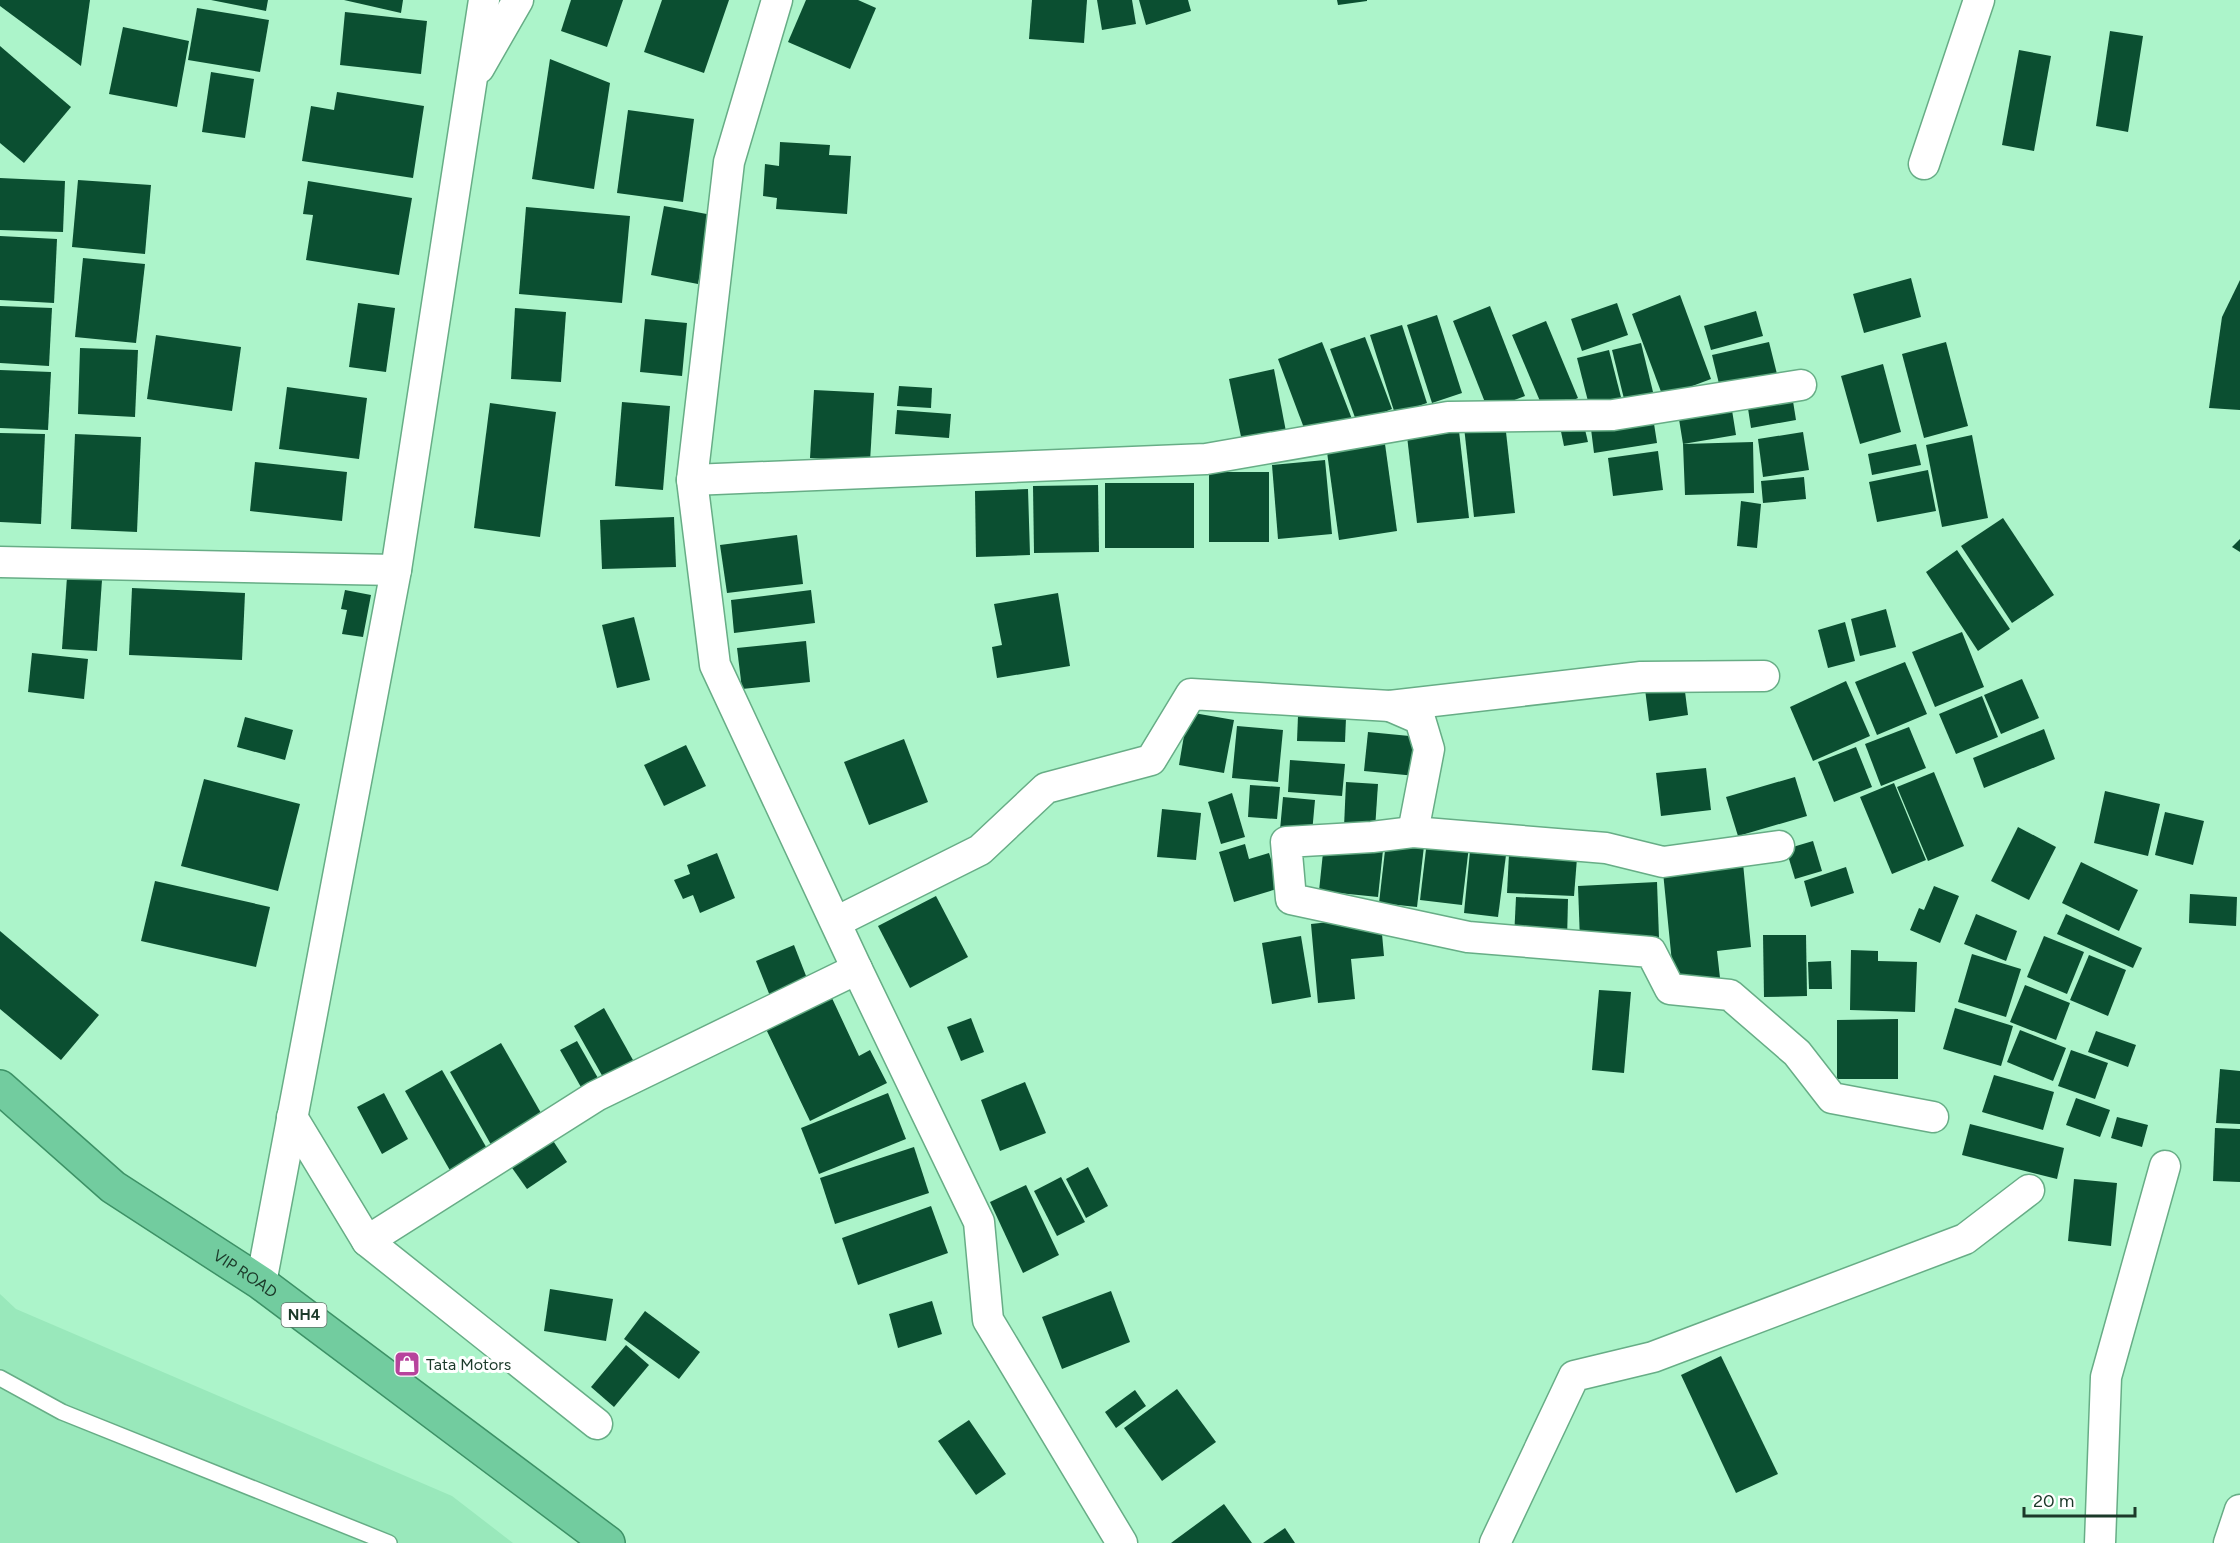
<svg xmlns="http://www.w3.org/2000/svg" width="2240" height="1543" font-family="Figtree,sans-serif">
<rect width="100%" height="100%" fill="#acf4ca"/>
<!-- built -->
<polygon fill="#99e8bb" points="0,1294 16,1309 452,1496 513,1543 0,1543"/>
<!-- building -->
<g fill="#0b4f31">
<polygon points="0,0 90,0 81,66 0,6"/>
<polygon points="211,0 268,0 266,11"/>
<polygon points="344,0 403,0 401,13"/>
<polygon points="571,0 623,0 607,47 561,31"/>
<polygon points="662,0 729,0 704,73 644,52"/>
<polygon points="806,0 858,0 876,8 850,69 788,42"/>
<polygon points="1032,0 1087,0 1084,43 1029,39"/>
<polygon points="1097,0 1132,0 1136,24 1102,30"/>
<polygon points="1139,0 1188,0 1191,11 1146,25"/>
<polygon points="1337,0 1367,0 1367,1 1338,5"/>
<polygon points="197,8 269,20 260,72 188,60"/>
<polygon points="345,12 427,21 421,74 340,65"/>
<polygon points="123,27 189,41 177,107 109,94"/>
<polygon points="2110,31 2143,36 2128,132 2096,126"/>
<polygon points="0,46 71,107 24,163 0,143"/>
<polygon points="2019,50 2051,56 2034,151 2002,145"/>
<polygon points="550,59 610,83 594,189 532,179"/>
<polygon points="211,72 254,79 245,138 202,132"/>
<polygon points="337,92 424,106 413,178 302,161 311,106 334,110"/>
<polygon points="628,110 694,119 683,202 617,193"/>
<polygon points="780,142 830,145 829,155 851,156 847,214 776,209 777,198 763,196 765,164 779,166"/>
<polygon points="0,178 65,181 63,232 0,230"/>
<polygon points="78,180 151,185 145,254 72,247"/>
<polygon points="308,181 412,198 399,275 306,260 313,215 303,214"/>
<polygon points="664,206 712,215 698,284 651,275"/>
<polygon points="526,207 630,216 622,303 519,294"/>
<polygon points="0,236 57,239 54,303 0,300"/>
<polygon points="83,258 145,264 136,343 75,337"/>
<polygon points="1911,278 1921,317 1864,333 1853,294"/>
<polygon points="2240,280 2240,410 2209,408 2222,317"/>
<polygon points="1680,295 1711,379 1663,397 1632,314"/>
<polygon points="358,303 395,308 386,372 349,367"/>
<polygon points="1617,303 1628,335 1582,351 1571,319"/>
<polygon points="0,306 52,308 49,366 0,363"/>
<polygon points="1490,306 1525,396 1488,410 1453,321"/>
<polygon points="515,308 566,312 561,382 511,379"/>
<polygon points="1756,311 1763,336 1711,350 1704,326"/>
<polygon points="1437,315 1462,393 1432,403 1407,325"/>
<polygon points="645,319 687,323 682,376 640,372"/>
<polygon points="1546,321 1578,398 1545,413 1512,335"/>
<polygon points="1402,325 1427,403 1395,414 1370,335"/>
<polygon points="156,335 241,347 232,411 147,399"/>
<polygon points="1365,337 1392,409 1357,423 1330,349"/>
<polygon points="1322,342 1352,419 1307,436 1278,359"/>
<polygon points="1769,342 1779,382 1722,396 1712,355"/>
<polygon points="1946,342 1968,426 1924,438 1902,354"/>
<polygon points="1641,343 1654,396 1625,403 1612,350"/>
<polygon points="80,348 138,350 135,417 78,414"/>
<polygon points="1609,350 1623,405 1591,413 1577,358"/>
<polygon points="1883,364 1901,432 1860,444 1841,376"/>
<polygon points="1274,369 1288,442 1244,451 1229,379"/>
<polygon points="0,370 51,372 48,430 0,428"/>
<polygon points="899,386 932,388 931,408 897,406"/>
<polygon points="287,387 367,398 359,459 279,449"/>
<polygon points="814,390 874,393 870,462 810,458"/>
<polygon points="1792,395 1796,420 1751,428 1747,402"/>
<polygon points="622,402 670,406 663,490 615,486"/>
<polygon points="490,403 556,412 540,537 474,528"/>
<polygon points="1731,404 1736,435 1683,444 1753,442 1754,493 1685,495 1683,444 1678,413"/>
<polygon points="897,410 951,414 949,438 895,434"/>
<polygon points="1652,411 1657,443 1594,453 1590,421"/>
<polygon points="1582,417 1588,442 1564,446 1559,422"/>
<polygon points="1505,423 1515,513 1474,517 1464,427"/>
<polygon points="1459,431 1469,518 1417,523 1407,436"/>
<polygon points="1803,432 1809,470 1763,477 1758,439"/>
<polygon points="0,433 45,434 41,524 0,522"/>
<polygon points="75,434 141,437 137,532 71,529"/>
<polygon points="1972,435 1988,518 1942,527 1926,445"/>
<polygon points="1385,444 1397,531 1339,540 1327,452"/>
<polygon points="1916,444 1921,465 1872,475 1868,454"/>
<polygon points="1658,451 1663,490 1613,496 1608,458"/>
<polygon points="1325,460 1332,534 1278,539 1272,465"/>
<polygon points="255,462 347,472 342,521 250,511"/>
<polygon points="1928,470 1936,511 1877,522 1869,482"/>
<rect x="1209" y="472" width="60" height="70"/>
<polygon points="1804,477 1806,499 1763,503 1761,481"/>
<rect x="1105" y="483" width="89" height="65"/>
<polygon points="1098,485 1099,552 1034,553 1033,486"/>
<polygon points="1028,489 1030,555 976,557 975,491"/>
<polygon points="1741,501 1761,504 1757,548 1737,546"/>
<polygon points="674,517 676,567 602,569 600,520"/>
<polygon points="2003,518 2054,595 2012,623 1961,546"/>
<polygon points="797,535 803,584 727,593 720,545"/>
<polygon points="2240,539 2240,552 2232,547"/>
<polygon points="1957,550 2010,629 1978,651 1926,572"/>
<polygon points="67,577 102,580 97,651 62,649"/>
<polygon points="132,588 245,593 242,660 129,655"/>
<polygon points="345,590 371,595 363,637 342,634 347,610 341,609"/>
<polygon points="811,590 815,623 734,633 731,600"/>
<polygon points="1058,593 1070,666 997,678 992,647 1002,645 994,604"/>
<polygon points="1886,609 1896,647 1860,656 1851,619"/>
<polygon points="634,617 650,680 617,688 602,625"/>
<polygon points="1845,622 1855,661 1828,668 1818,630"/>
<polygon points="1962,632 1984,687 1935,707 1912,652"/>
<polygon points="806,641 810,682 742,689 737,648"/>
<polygon points="32,653 88,659 84,699 28,692"/>
<polygon points="1905,662 1927,714 1877,735 1855,682"/>
<polygon points="2022,679 2039,718 2001,734 1984,695"/>
<polygon points="1846,681 1870,736 1813,761 1790,707"/>
<polygon points="1684,684 1688,715 1649,721 1645,689"/>
<polygon points="1982,696 1998,737 1956,754 1939,714"/>
<polygon points="1188,712 1234,720 1224,773 1179,765"/>
<polygon points="1298,716 1346,718 1345,742 1297,741"/>
<polygon points="245,717 293,730 285,760 237,747"/>
<polygon points="1237,726 1283,730 1278,782 1232,778"/>
<polygon points="1909,727 1926,768 1881,786 1865,744"/>
<polygon points="2044,729 2055,759 1984,788 1973,758"/>
<polygon points="1368,732 1420,737 1416,776 1364,771"/>
<polygon points="904,739 928,802 869,825 844,762"/>
<polygon points="686,745 706,786 664,806 644,765"/>
<polygon points="1856,747 1872,787 1834,802 1818,762"/>
<polygon points="1290,760 1345,764 1342,796 1288,792"/>
<polygon points="1706,768 1711,810 1661,816 1656,773"/>
<polygon points="1934,772 1964,846 1928,861 1897,787"/>
<polygon points="1795,777 1807,816 1738,836 1726,797"/>
<polygon points="204,779 300,804 278,891 181,866"/>
<polygon points="1346,782 1378,784 1375,829 1344,827"/>
<polygon points="1894,783 1926,860 1892,874 1860,797"/>
<polygon points="1250,785 1280,787 1277,819 1248,817"/>
<polygon points="2105,791 2160,804 2148,856 2094,843"/>
<polygon points="1232,793 1245,837 1221,844 1208,802"/>
<polygon points="1283,797 1315,800 1312,833 1280,830"/>
<polygon points="1162,809 1201,813 1196,860 1157,857"/>
<polygon points="2165,812 2204,821 2193,865 2155,855"/>
<polygon points="2018,827 2056,847 2029,900 1991,881"/>
<polygon points="1427,841 1469,846 1462,905 1420,900"/>
<polygon points="1813,841 1822,871 1795,879 1786,849"/>
<polygon points="1386,842 1424,846 1417,907 1379,903"/>
<polygon points="1324,843 1383,850 1378,897 1319,891"/>
<polygon points="1245,844 1249,859 1269,853 1280,888 1234,902 1219,852"/>
<polygon points="1470,851 1506,855 1498,917 1464,913"/>
<polygon points="717,853 735,898 700,913 693,895 683,899 674,880 690,874 687,865"/>
<polygon points="1509,854 1577,858 1574,896 1507,893"/>
<polygon points="2081,862 2138,890 2119,931 2062,903"/>
<polygon points="1743,863 1751,947 1717,951 1720,978 1674,983 1663,872"/>
<polygon points="1846,867 1854,893 1811,907 1804,881"/>
<polygon points="155,881 270,907 256,967 141,941"/>
<polygon points="1657,882 1659,938 1580,941 1578,886"/>
<polygon points="1934,886 1959,896 1940,943 1910,930 1919,908 1924,910"/>
<polygon points="2190,894 2237,897 2236,926 2189,923"/>
<polygon points="936,896 968,957 910,988 878,926"/>
<polygon points="1516,897 1568,899 1567,941 1514,938"/>
<polygon points="1976,914 2017,931 2006,961 1964,944"/>
<polygon points="2066,914 2142,948 2133,968 2057,934"/>
<polygon points="1348,920 1381,923 1384,956 1351,959 1355,999 1318,1003 1311,924"/>
<polygon points="0,931 99,1015 61,1060 0,1009"/>
<polygon points="1763,935 1806,935 1807,996 1764,997"/>
<polygon points="1301,936 1311,997 1272,1004 1262,943"/>
<polygon points="2044,936 2084,952 2067,994 2027,977"/>
<polygon points="794,945 810,986 772,1001 756,961"/>
<polygon points="1851,950 1878,951 1878,961 1917,962 1915,1012 1850,1010"/>
<polygon points="1972,954 2021,969 2006,1017 1958,1002"/>
<polygon points="2089,955 2126,970 2108,1016 2070,1000"/>
<polygon points="1831,961 1832,989 1809,989 1808,962"/>
<polygon points="2025,985 2070,1003 2056,1040 2010,1022"/>
<polygon points="1599,990 1631,992 1624,1073 1592,1070"/>
<polygon points="831,996 859,1056 870,1050 887,1083 810,1121 766,1029"/>
<polygon points="604,1008 638,1069 608,1086 574,1026"/>
<polygon points="1955,1008 2013,1026 2001,1066 1943,1049"/>
<polygon points="971,1018 984,1052 961,1061 947,1027"/>
<polygon points="1898,1019 1898,1079 1837,1079 1837,1020"/>
<polygon points="2020,1030 2066,1048 2053,1081 2007,1062"/>
<polygon points="2096,1031 2136,1045 2128,1067 2088,1052"/>
<polygon points="577,1041 603,1087 586,1096 560,1050"/>
<polygon points="501,1043 545,1120 494,1150 450,1072"/>
<polygon points="2071,1050 2108,1063 2095,1099 2058,1086"/>
<polygon points="2220,1069 2240,1071 2240,1124 2216,1123"/>
<polygon points="442,1070 489,1152 452,1174 405,1091"/>
<polygon points="1994,1075 2054,1092 2043,1130 1982,1112"/>
<polygon points="1025,1082 1046,1133 1000,1151 981,1100"/>
<polygon points="384,1093 408,1139 382,1154 357,1107"/>
<polygon points="888,1093 906,1139 819,1174 801,1128"/>
<polygon points="2076,1098 2110,1110 2100,1137 2066,1125"/>
<polygon points="2117,1117 2148,1125 2142,1147 2111,1138"/>
<polygon points="1970,1124 2064,1148 2057,1179 1962,1155"/>
<polygon points="2215,1128 2240,1129 2240,1182 2213,1181"/>
<polygon points="546,1130 567,1162 527,1189 505,1158"/>
<polygon points="914,1147 929,1193 835,1224 820,1178"/>
<polygon points="1088,1167 1108,1206 1086,1218 1066,1179"/>
<polygon points="1061,1177 1085,1222 1057,1236 1034,1191"/>
<polygon points="2074,1179 2117,1183 2111,1246 2068,1241"/>
<polygon points="1026,1185 1059,1255 1023,1273 990,1202"/>
<polygon points="931,1206 948,1253 858,1285 842,1238"/>
<polygon points="550,1289 613,1299 606,1341 544,1331"/>
<polygon points="1111,1291 1130,1342 1062,1369 1042,1317"/>
<polygon points="932,1301 942,1334 898,1348 889,1314"/>
<polygon points="645,1311 700,1352 679,1379 624,1339"/>
<polygon points="626,1345 649,1365 614,1407 591,1387"/>
<polygon points="1721,1356 1778,1474 1736,1493 1681,1375"/>
<polygon points="1177,1389 1216,1442 1162,1481 1124,1428"/>
<polygon points="1135,1390 1146,1406 1116,1428 1105,1412"/>
<polygon points="969,1420 1006,1474 976,1495 938,1441"/>
<polygon points="1224,1504 1252,1543 1171,1543"/>
<polygon points="1285,1528 1295,1543 1263,1543"/>
</g>
<g fill="none" stroke-linecap="round" stroke-linejoin="round">
<!-- service casing -->
<g stroke="#67ad86" stroke-width="18">
<polyline id="service" points="0,1378 62,1412 389,1543"/>
</g>
<!-- minor casing -->
<g stroke="#67ad86" stroke-width="33">
<g id="minor">
<polyline points="777,0 729,162 692,480 715,665 857,969 979,1222 988,1320 1122,1543"/>
<polyline points="479,68 518,0"/>
<polyline points="1924,164 1979,0"/>
<polyline points="692,480 1206,459 1448,417 1613,415 1801,385"/>
<polyline points="0,562 396,570"/>
<polyline points="1390,706 1420,719 1429,749 1413,832"/>
<polyline points="1779,846 1663,862 1606,848 1413,832 1372,837 1286,842 1291,899 1468,937 1651,952 1670,989 1730,995 1797,1053 1832,1098 1933,1117"/>
<polyline points="836,922 980,850 1046,788 1151,760 1191,694 1390,706 1641,677 1764,676"/>
<polyline points="292,1117 367,1241 597,1424"/>
<polyline points="367,1241 596,1096 857,969"/>
<polyline points="261,1283 396,570 484,0"/>
<polyline points="1495,1543 1574,1376 1653,1357 1965,1239 2029,1190"/>
<polyline points="2100,1543 2106,1377 2165,1166"/>
<polyline points="2229,1543 2240,1510"/>
</g>
</g>
<!-- trunk casing -->
<g stroke="#3d9166" stroke-width="36">
<g id="trunk">
<path id="s1" d="M0,1087L113,1187L261,1283L608,1543"/>
</g>
</g>
<!-- service -->
<use href="#service" stroke="#fff" stroke-width="15"/>
<!-- minor -->
<use href="#minor" stroke="#fff" stroke-width="30"/>
<!-- trunk -->
<use href="#trunk" stroke="#72cc9f" stroke-width="33"/>
</g>
<!-- icons -->
<defs>
<g id="shop-square" transform="scale(1.35)"><rect x="-9" y="-9" width="18" height="18" rx="4" fill="#b7439c" stroke="#fff"/><path d="M-5-2.5h2.3a2.7 3.5 0 0 1 5.4 0H5L5.5 6h-11ZM-1.5-2.5h3a1.5 2.3 0 0 0-3 0Z" fill="#fff"/></g>
</defs>
<g fill-rule="evenodd">
<use href="#shop-square" x="407" y="1364"/>
</g>
<g text-anchor="middle" dominant-baseline="central" stroke-width="6" stroke-linejoin="round" paint-order="stroke">
<!-- shield labels -->
<rect fill="#fff" stroke="#5f7469" stroke-width="1.5" x="281.5" y="1303" width="45" height="24" rx="4.5"/>
<g font-size="15" font-weight="bold" fill="#1b3929">
<text x="304" y="1315">NH4</text>
</g>
<!-- street labels -->
<g font-size="16" fill="#1b3929" stroke="#fff">
<text stroke="none"><textPath href="#s1" startOffset="309">VIP ROAD</textPath></text>
</g>
<!-- poi labels -->
<g font-size="16" fill="#1b3929" stroke="#fff" text-anchor="start">
<text x="426" y="1364">Tata Motors</text>
</g>
</g>
<!-- scale -->
<path d="M2024 1507v9h111v-9" fill="none" stroke="#1b3929" stroke-width="3"/>
<text x="2033" y="1507" font-size="18" fill="#1b3929" stroke="#ffffff" stroke-width="4.5" paint-order="stroke">20 m</text>
</svg>
